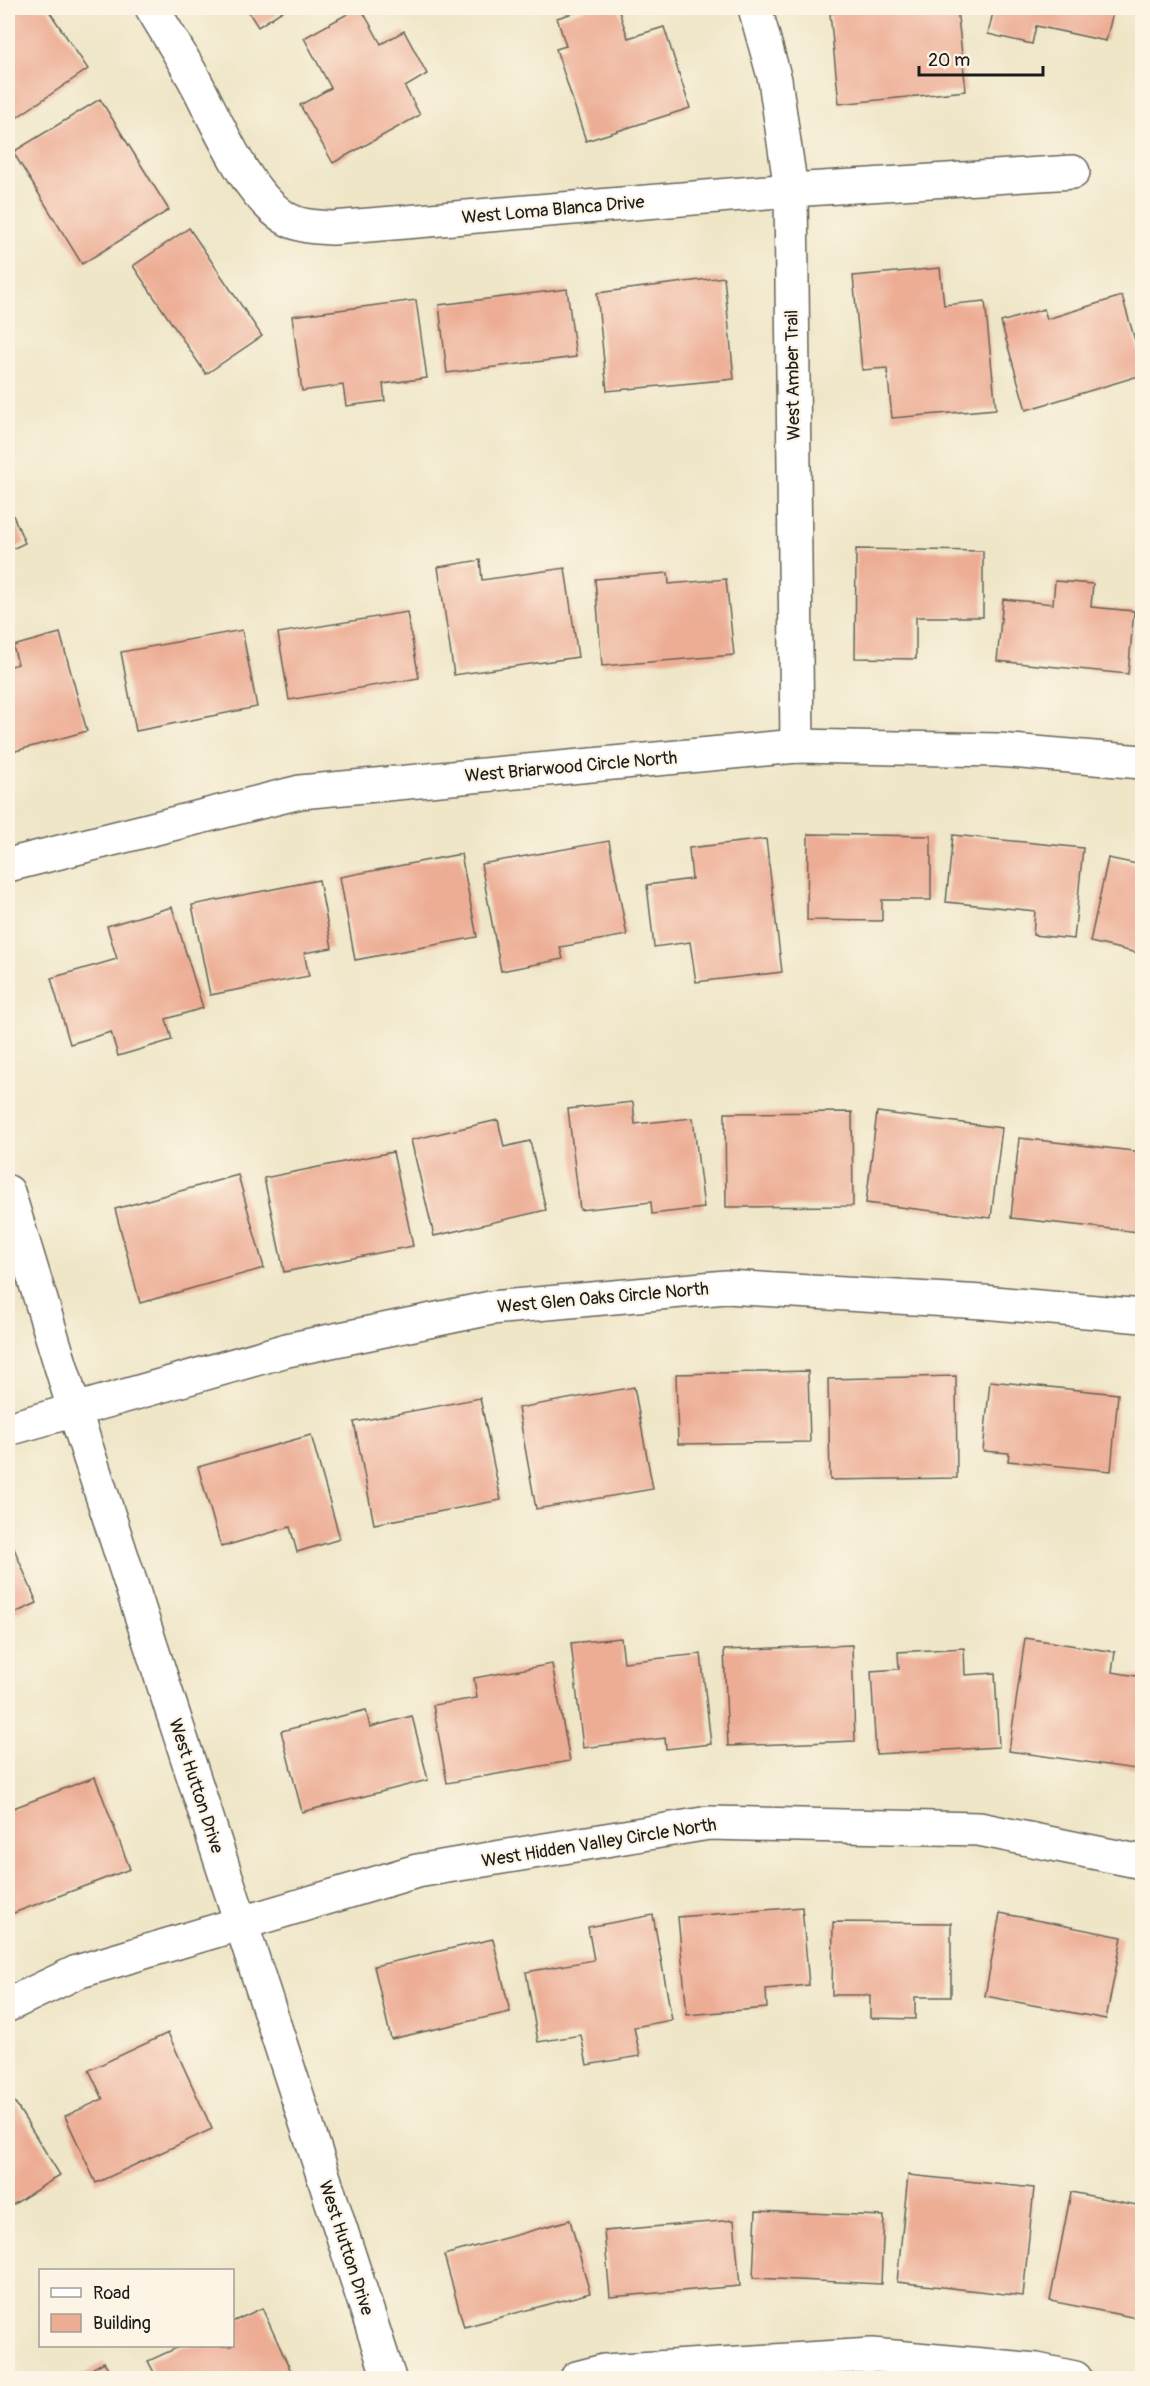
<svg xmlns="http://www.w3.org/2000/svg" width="1150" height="2386" font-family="Pangolin,sans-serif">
<rect width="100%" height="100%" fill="#fcf5e5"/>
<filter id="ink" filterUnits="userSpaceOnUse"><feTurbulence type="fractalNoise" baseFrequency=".0167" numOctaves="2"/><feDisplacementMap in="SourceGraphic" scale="12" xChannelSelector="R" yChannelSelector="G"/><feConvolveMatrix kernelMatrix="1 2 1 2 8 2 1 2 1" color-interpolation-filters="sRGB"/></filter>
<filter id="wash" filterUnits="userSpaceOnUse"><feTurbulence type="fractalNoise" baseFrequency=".008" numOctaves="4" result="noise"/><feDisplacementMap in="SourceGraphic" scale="24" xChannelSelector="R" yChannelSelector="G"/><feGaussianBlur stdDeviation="1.35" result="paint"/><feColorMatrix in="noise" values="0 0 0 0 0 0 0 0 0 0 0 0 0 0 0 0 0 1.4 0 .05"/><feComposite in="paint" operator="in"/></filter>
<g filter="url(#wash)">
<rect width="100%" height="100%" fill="#efe6c8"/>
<g id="blocks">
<!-- building -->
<g fill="#edad95">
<polygon points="8,8 47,8 88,69 10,122 8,118"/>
<polygon points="246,8 287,8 258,27"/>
<polygon points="358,8 361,8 381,44 404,31 427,74 405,87 420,115 333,163 300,105 331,88 304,38"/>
<polygon points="589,8 618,8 628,38 664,27 690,108 586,141 556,49 566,46 557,18"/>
<polygon points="882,8 957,8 966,91 839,104 830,13"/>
<polygon points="994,8 1114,8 1106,41 1036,26 1032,44 988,34"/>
<polygon points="100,99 169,210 82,264 13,152"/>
<polygon points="189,228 262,336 206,374 133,266"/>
<polygon points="940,268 944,305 985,301 996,409 892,418 887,368 862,370 853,276"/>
<polygon points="724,277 734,379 607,391 597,293"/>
<polygon points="567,289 576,357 447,373 439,305"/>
<polygon points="1122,296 1142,364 1142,375 1026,410 1001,322 1044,309 1047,319"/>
<polygon points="416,300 427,378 383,384 385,401 346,406 343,385 302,391 292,316"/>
<polygon points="8,504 25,543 8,551"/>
<polygon points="856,549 983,551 983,617 916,617 916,659 855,658"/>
<polygon points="480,560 482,580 565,568 578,657 454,675 438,567"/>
<polygon points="668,573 669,584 726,579 734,655 602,666 595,579"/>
<polygon points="1055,581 1093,584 1091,607 1134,611 1128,674 997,661 1003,599 1053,604"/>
<polygon points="407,612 419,678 289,700 278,633"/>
<polygon points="242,630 257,707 136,731 121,652"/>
<polygon points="60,633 87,731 12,752 14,759 8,760 8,667 18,664 13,646"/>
<polygon points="808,834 931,836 931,900 882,900 882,921 807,920"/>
<polygon points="953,835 1083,848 1074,939 1033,935 1035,911 946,902"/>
<polygon points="766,839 782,972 696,982 690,942 654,947 647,885 692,879 689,848"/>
<polygon points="609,841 627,935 560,947 563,959 501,971 481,864"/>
<polygon points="461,854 477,937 355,960 340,877"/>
<polygon points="1108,858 1142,865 1142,954 1090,942"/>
<polygon points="319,880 332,948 304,953 309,976 210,995 192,905"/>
<polygon points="172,907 203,1008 166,1019 172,1040 118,1056 111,1032 70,1044 51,978 117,959 107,926"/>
<polygon points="633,1102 635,1124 693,1118 704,1208 652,1214 651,1202 580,1210 568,1109"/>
<polygon points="852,1112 853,1206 726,1207 725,1113"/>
<polygon points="877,1112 1002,1128 991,1218 866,1203"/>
<polygon points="498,1120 504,1147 530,1141 546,1210 434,1236 411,1140"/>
<polygon points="1019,1138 1142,1152 1142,1199 1139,1232 1011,1218"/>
<polygon points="393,1152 413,1246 284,1272 264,1178"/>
<polygon points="238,1175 264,1268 140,1303 115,1209"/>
<polygon points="808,1371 810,1442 678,1444 676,1374"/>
<polygon points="956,1376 957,1478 830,1480 828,1379"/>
<polygon points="990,1381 1118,1394 1111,1471 1008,1461 1009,1453 983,1451"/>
<polygon points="634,1387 653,1489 536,1509 518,1408"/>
<polygon points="480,1398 501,1500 374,1524 354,1422"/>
<polygon points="311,1435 340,1539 297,1552 290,1527 221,1547 198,1467"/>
<polygon points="8,1534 37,1603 8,1616"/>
<polygon points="621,1638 624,1662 701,1654 711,1744 666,1749 665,1738 583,1748 571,1643"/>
<polygon points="1025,1638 1115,1652 1112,1672 1142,1677 1142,1718 1135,1769 1009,1751"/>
<polygon points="852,1645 855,1741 728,1746 724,1650"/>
<polygon points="964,1648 965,1675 995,1673 999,1747 876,1754 871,1671 899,1669 898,1652"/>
<polygon points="552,1664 570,1761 447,1783 433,1705 477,1698 474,1678"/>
<polygon points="366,1710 370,1727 412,1716 428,1780 302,1812 281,1731"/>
<polygon points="95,1777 130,1869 11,1914 8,1905 8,1810"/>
<polygon points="802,1907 809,1985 766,1989 767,2008 687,2015 678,1917"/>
<polygon points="1000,1913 1122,1937 1106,2019 985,1996"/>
<polygon points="653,1915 672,2020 634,2027 640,2056 587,2065 581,2035 538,2042 526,1972 594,1960 588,1927"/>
<polygon points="833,1922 951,1923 951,1997 915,1997 915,2019 870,2018 870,1995 832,1995"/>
<polygon points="493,1939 510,2012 391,2039 374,1966"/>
<polygon points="168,2033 212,2129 96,2183 65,2116 103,2099 89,2070"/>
<polygon points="12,2098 60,2175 8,2208 8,2101"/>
<polygon points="908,2175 1034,2188 1023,2296 897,2282"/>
<polygon points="1071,2192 1142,2206 1142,2319 1050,2301"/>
<polygon points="756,2211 884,2216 881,2284 753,2278"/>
<polygon points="570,2220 590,2293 464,2327 444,2255"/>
<polygon points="734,2220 740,2286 610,2297 604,2231"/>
<polygon points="262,2308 294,2378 157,2378 148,2361 181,2346 232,2346 232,2322"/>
<polygon points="104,2362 114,2378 76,2378"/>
</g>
</g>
</g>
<g filter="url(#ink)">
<use href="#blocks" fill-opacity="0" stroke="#666358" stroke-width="1.5"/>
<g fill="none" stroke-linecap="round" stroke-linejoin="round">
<!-- minor casing -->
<g stroke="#666358" stroke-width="36">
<g id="minor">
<path d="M152,8C166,31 181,55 194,79C217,121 244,191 284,217C299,227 316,227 333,228L791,190L1073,172"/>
<polyline points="755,8 775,80 791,190 797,746"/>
<polyline points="8,865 300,792 797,746 998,750 1142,762"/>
<polyline points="8,1429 287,1350 491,1308 726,1287 983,1302 1142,1316"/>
<polyline points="8,2005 77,1972 417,1871 709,1823 979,1829 1142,1862"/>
<polyline points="577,2378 604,2371 872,2355 1037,2370 1075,2378"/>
</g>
</g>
<!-- tertiary casing -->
<g stroke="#666358" stroke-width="36">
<polyline id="tertiary" points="8,1192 74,1409 389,2378"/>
</g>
<!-- minor -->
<use href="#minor" stroke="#fff" stroke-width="33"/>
<!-- tertiary -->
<use href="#tertiary" stroke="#fff" stroke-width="33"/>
</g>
</g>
<g text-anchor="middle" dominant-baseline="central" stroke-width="4.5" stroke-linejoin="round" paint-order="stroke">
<!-- street labels -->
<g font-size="18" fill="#1c1c1c" stroke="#fcf5e5">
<text transform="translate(553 210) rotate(-5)">West Loma Blanca Drive</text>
<text transform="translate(793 375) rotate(-91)">West Amber Trail</text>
<text transform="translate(571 767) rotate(-5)">West Briarwood Circle North</text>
<text transform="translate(603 1298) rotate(-5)">West Glen Oaks Circle North</text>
<text transform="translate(196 1786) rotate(72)">West Hutton Drive</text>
<text transform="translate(599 1843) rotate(-9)">West Hidden Valley Circle North</text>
<text transform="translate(346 2248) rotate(72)">West Hutton Drive</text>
</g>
</g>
<!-- margin -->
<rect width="1150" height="2386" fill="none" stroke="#fcf5e5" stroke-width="30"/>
<!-- legend -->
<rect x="39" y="2269" width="195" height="78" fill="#fcf5e5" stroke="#a29e95" stroke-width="1.5"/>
<rect x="51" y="2288" width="30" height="9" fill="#ffffff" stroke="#a29e95" stroke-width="1.5"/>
<text x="93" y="2299" font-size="18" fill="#1c1c1c">Road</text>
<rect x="51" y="2314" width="30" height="18" fill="#edad95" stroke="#a29e95" stroke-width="1.5"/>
<text x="93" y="2329" font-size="18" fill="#1c1c1c">Building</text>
<!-- scale -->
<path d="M919 66v9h124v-9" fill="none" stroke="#1c1c1c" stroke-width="3"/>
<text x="928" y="66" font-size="18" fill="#1c1c1c" stroke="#fcf5e5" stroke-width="4.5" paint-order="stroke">20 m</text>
</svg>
